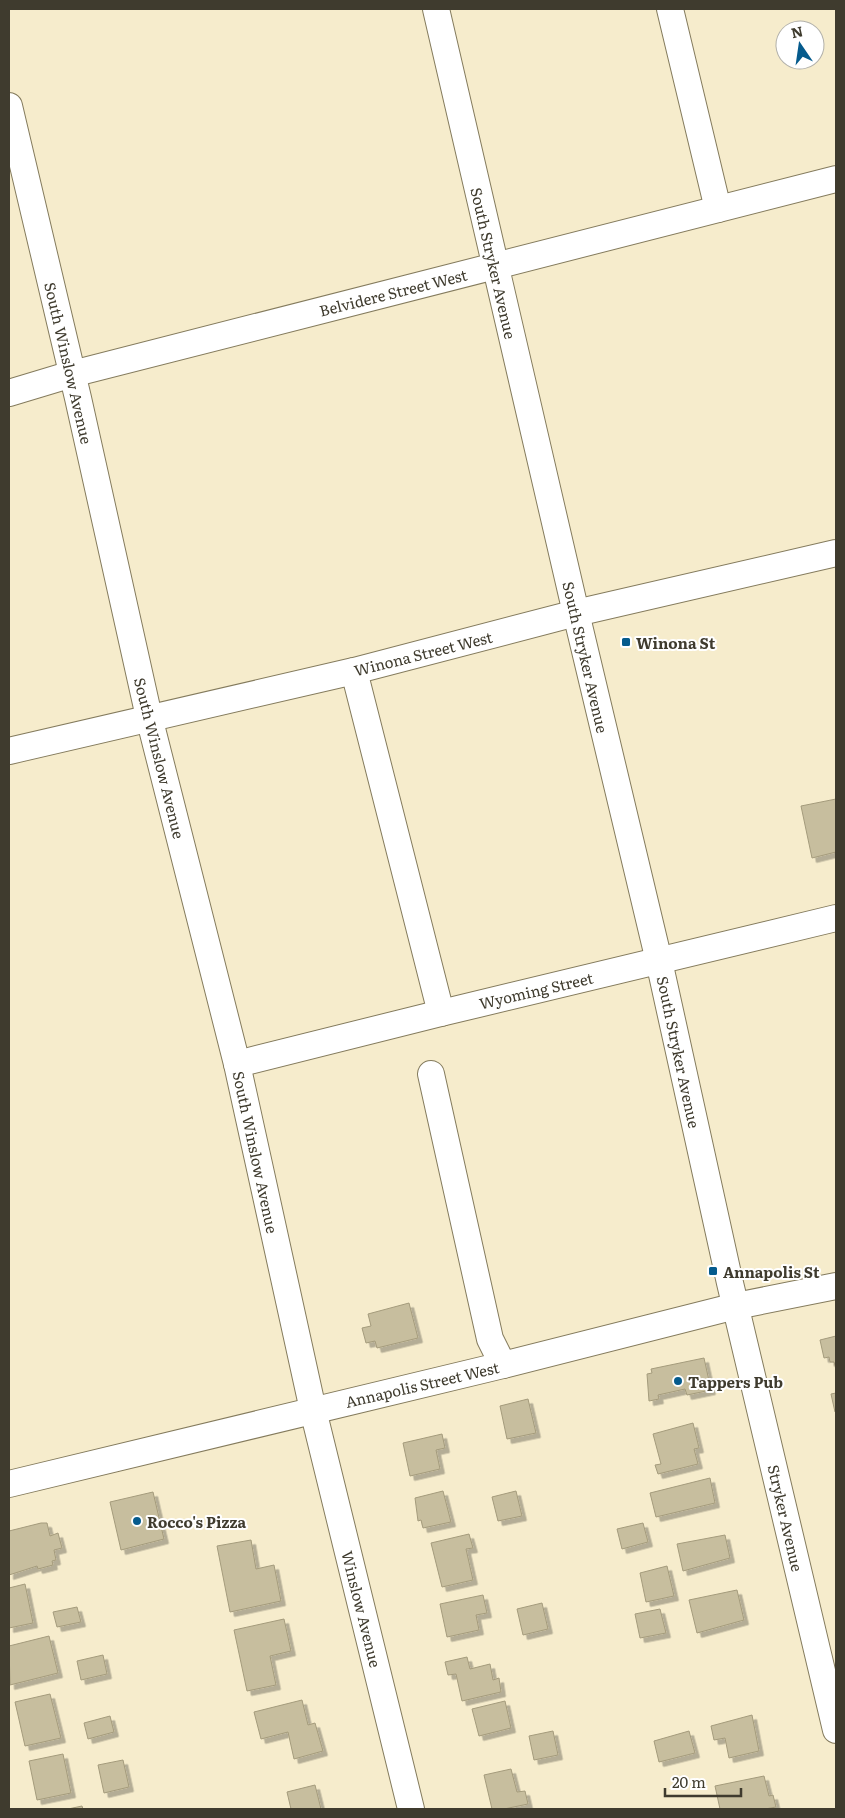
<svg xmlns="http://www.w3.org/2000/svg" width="845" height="1818" font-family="Literata,serif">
<defs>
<filter id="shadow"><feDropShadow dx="4.5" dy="4.5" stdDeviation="0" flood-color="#0004"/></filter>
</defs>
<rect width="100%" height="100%" fill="#f6eccc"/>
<!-- building -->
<g fill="#c7be9e" stroke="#a49b7c" filter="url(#shadow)">
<polygon points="836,799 836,852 812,858 801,806"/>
<polygon points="409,1303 418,1338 377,1348 375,1341 366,1343 362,1328 371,1326 368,1314"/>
<polygon points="836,1336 836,1369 834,1362 830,1362 829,1357 824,1358 820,1340"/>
<polygon points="704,1358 711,1390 687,1395 685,1389 658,1395 659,1399 649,1401 647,1374 652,1373 651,1369"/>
<polygon points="836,1393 836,1412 835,1412 831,1394"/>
<polygon points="528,1399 536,1433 507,1439 500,1406"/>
<polygon points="693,1423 699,1448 694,1449 698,1464 658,1474 655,1465 661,1464 653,1434"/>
<polygon points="442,1434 445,1448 436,1450 440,1469 410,1476 403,1443"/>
<polygon points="710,1478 715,1503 656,1517 650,1493"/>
<polygon points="443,1491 451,1522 423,1528 421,1520 418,1521 415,1498"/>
<polygon points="516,1491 522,1516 498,1521 492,1497"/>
<polygon points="153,1492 164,1539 121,1550 110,1502"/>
<polygon points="41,1523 47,1523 50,1536 58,1533 62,1548 54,1550 56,1560 52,1561 53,1565 38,1569 37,1566 9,1575 9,1531"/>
<polygon points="643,1523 648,1542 622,1549 617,1529"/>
<polygon points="469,1534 473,1548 466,1549 473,1580 442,1587 431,1543"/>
<polygon points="725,1535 730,1558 683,1571 677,1544"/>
<polygon points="251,1540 256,1569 274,1565 281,1601 230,1612 217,1546"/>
<polygon points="667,1566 674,1596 646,1602 640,1573"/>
<polygon points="25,1584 33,1623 9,1628 9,1588"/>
<polygon points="737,1590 744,1620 697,1633 689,1600"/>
<polygon points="483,1595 487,1613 476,1615 479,1630 447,1637 440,1604"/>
<polygon points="542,1603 548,1629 523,1635 517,1609"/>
<polygon points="77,1607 81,1622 57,1627 53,1612"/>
<polygon points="660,1609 666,1633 640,1638 635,1614"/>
<polygon points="284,1619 291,1651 270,1656 276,1685 247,1691 234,1630"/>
<polygon points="49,1636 58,1673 10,1685 9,1646"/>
<polygon points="103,1655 107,1674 81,1680 77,1661"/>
<polygon points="467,1657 470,1669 490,1664 493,1680 499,1678 501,1692 462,1701 456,1674 448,1675 445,1662"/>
<polygon points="50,1694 61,1738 25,1746 15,1702"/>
<polygon points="302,1700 308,1725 315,1723 323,1751 294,1759 288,1732 261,1739 254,1712"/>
<polygon points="505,1701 511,1728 479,1736 472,1709"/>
<polygon points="752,1715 759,1751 729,1758 725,1738 714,1740 711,1726"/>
<polygon points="110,1716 114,1732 88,1739 84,1723"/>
<polygon points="553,1731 558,1755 534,1760 529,1736"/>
<polygon points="689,1731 695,1753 659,1762 654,1741"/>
<polygon points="63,1754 71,1793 37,1800 29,1761"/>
<polygon points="123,1760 129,1787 104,1793 98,1765"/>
<polygon points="511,1769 517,1792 525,1791 528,1804 504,1809 492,1809 484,1775"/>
<polygon points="764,1776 769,1796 773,1795 776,1807 765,1809 720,1809 715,1786"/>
<polygon points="315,1785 321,1809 291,1809 287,1792"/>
<polygon points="82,1806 83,1809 68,1809"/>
</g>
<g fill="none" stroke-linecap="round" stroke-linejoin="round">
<!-- minor casing -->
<g stroke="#847b5d" stroke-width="28">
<g id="minor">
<polyline points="436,9 576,613 659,961 730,1283 836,1730"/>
<polyline points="670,9 718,209"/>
<polyline points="9,106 78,398 149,717 237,1064 313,1410 411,1809"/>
<polyline points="9,393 72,374 836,179"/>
<polyline points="354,671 441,1013"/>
<polyline points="9,751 354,671 576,613 836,553"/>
<polyline points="237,1064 441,1013 836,918"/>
<polyline points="431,1074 490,1339 503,1365"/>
<polyline points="9,1484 503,1365 736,1306 836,1286"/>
</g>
</g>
<!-- minor -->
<use href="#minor" stroke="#fff" stroke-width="26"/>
</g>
<!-- markers -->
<g fill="#055b8d" stroke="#fff" stroke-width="2">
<rect x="621" y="637" width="10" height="10" rx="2.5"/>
<rect x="708" y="1266" width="10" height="10" rx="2.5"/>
<circle cx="678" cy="1381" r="5"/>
<circle cx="137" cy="1521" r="5"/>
</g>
<g text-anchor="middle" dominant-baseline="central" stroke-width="4" stroke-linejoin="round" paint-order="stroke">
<!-- street labels -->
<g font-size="15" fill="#3f3b2e" stroke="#fff">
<text transform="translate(494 263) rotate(77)">South Stryker Avenue</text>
<text transform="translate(393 292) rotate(-14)">Belvidere Street West</text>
<text transform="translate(69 363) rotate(77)">South Winslow Avenue</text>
<text transform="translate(423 653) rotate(-14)">Winona Street West</text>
<text transform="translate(586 657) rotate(77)">South Stryker Avenue</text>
<text transform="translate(160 758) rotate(76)">South Winslow Avenue</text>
<text transform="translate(536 990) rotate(-13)">Wyoming Street</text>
<text transform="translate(679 1052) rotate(78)">South Stryker Avenue</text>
<text transform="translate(256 1152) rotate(78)">South Winslow Avenue</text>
<text transform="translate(422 1384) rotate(-13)">Annapolis Street West</text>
<text transform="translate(786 1518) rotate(77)">Stryker Avenue</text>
<text transform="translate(362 1609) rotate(76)">Winslow Avenue</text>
</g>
<!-- poi labels -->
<g font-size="15" font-weight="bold" fill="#3f3b2e" stroke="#fff" text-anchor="start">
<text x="636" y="642">Winona St</text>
<text x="723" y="1271">Annapolis St</text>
<text x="688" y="1381">Tappers Pub</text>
<text x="147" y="1521">Rocco's Pizza</text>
</g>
</g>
<!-- border -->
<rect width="845" height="1818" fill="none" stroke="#3f3b2e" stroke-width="20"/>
<!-- north arrow -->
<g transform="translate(800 45) rotate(347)"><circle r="24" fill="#ffffff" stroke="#b2b1ab"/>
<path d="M0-4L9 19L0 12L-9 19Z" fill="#055b8d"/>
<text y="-8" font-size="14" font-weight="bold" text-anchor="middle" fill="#3f3b2e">N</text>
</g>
<!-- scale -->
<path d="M665 1788v8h76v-8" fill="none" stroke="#3f3b2e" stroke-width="2.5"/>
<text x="672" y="1788" font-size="15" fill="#3f3b2e" stroke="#ffffff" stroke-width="4" paint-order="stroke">20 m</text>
</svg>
